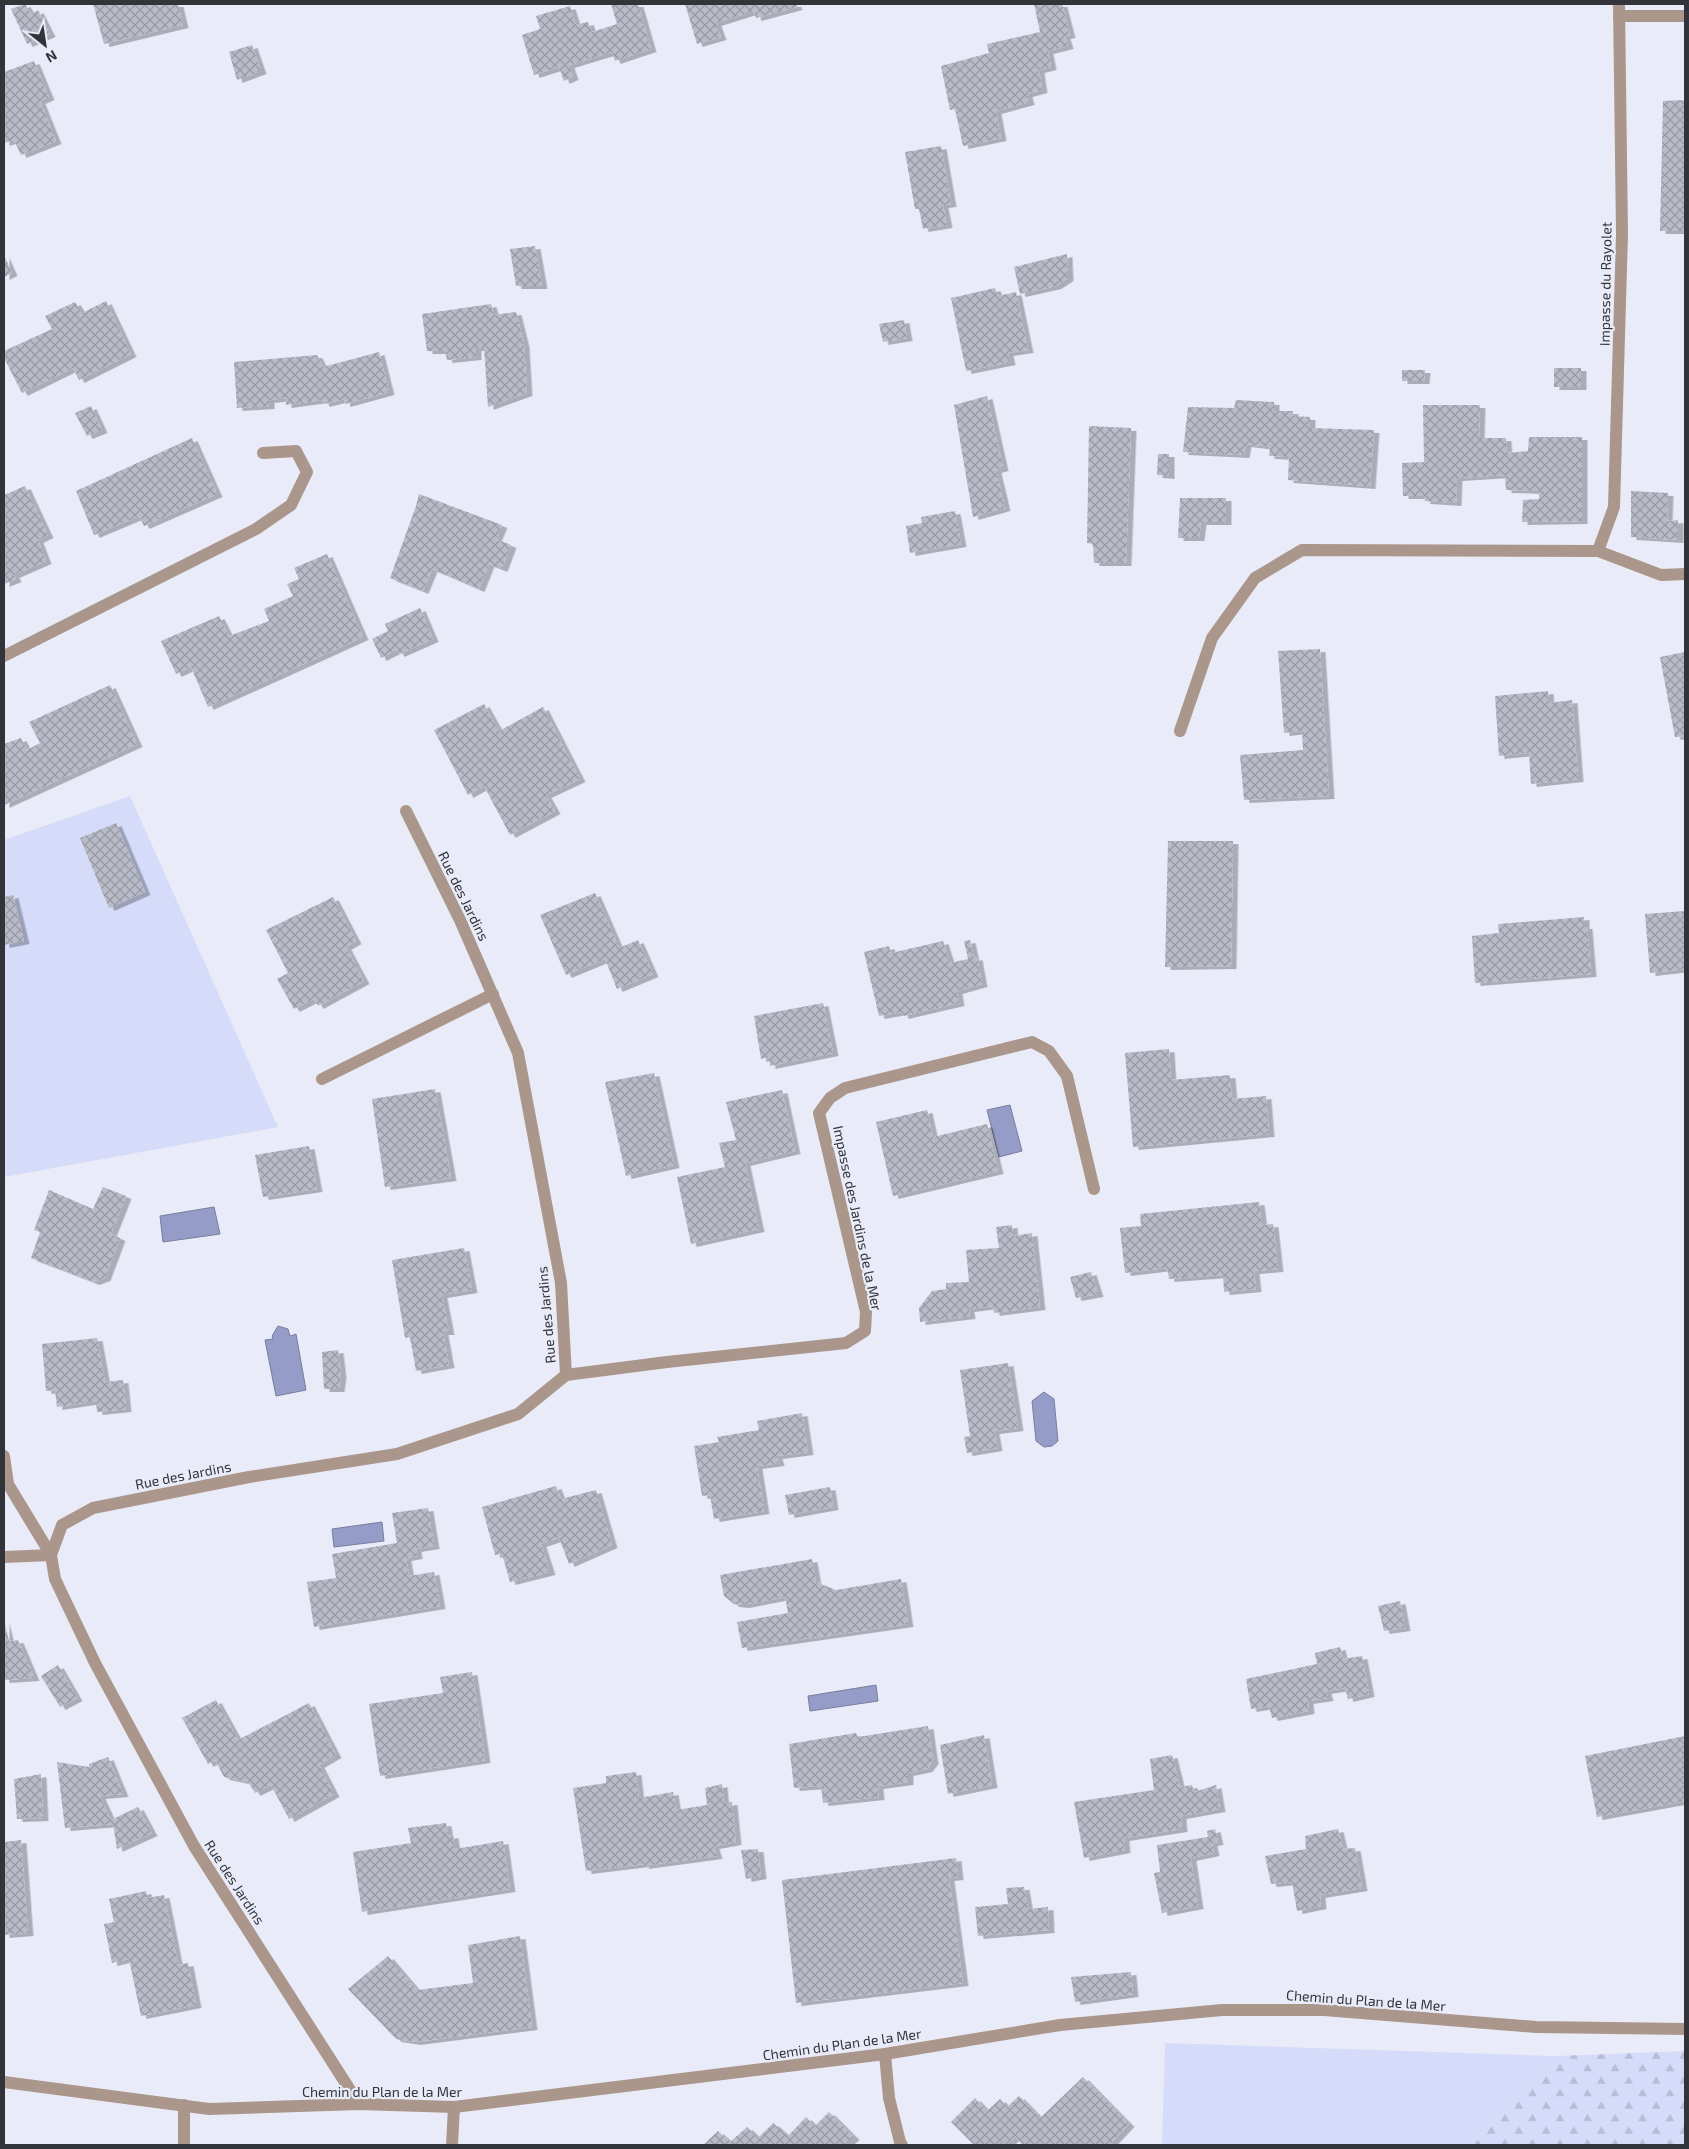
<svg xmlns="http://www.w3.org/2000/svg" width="1689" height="2149" font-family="'Exo 2',sans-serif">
<defs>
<pattern id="forest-firs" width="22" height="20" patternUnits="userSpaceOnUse" patternTransform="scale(1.25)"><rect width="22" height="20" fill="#d5dbf9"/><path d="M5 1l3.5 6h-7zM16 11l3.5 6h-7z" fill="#b7bdd6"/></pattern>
<pattern id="building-cross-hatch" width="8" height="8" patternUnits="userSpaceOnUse" patternTransform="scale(1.25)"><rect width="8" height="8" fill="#b9bcc8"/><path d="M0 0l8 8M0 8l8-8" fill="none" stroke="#979aa3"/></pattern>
<filter id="shadow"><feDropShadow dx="5.5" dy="3" stdDeviation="0" flood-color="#0004"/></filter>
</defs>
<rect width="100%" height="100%" fill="#e9ecf8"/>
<!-- green -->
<g fill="#d5dbf9">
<polygon points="130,796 278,1127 4,1177 4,840"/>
<polygon points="1165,2043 1556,2056 1473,2145 1162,2145"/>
</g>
<!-- forest -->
<polygon fill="url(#forest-firs)" points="1685,2051 1685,2145 1473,2145 1556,2056"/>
<!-- water -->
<g fill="#949cc7" stroke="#777d9c">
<polygon points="1010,1105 1022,1151 999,1157 987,1110"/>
<polygon points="214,1207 220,1234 163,1242 160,1216"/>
<polygon points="278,1326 288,1329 290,1336 296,1334 306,1390 276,1396 265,1340 273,1339 272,1336"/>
<polygon points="1044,1392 1054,1399 1058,1441 1052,1446 1044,1447 1036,1441 1032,1401"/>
<polygon points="382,1522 384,1541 334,1547 332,1529"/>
<polygon points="876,1685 878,1701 810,1711 808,1696"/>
</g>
<!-- building -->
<g fill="url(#building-cross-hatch)" filter="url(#shadow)">
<polygon points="25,4 31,14 38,10 50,34 27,44 11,9"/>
<polygon points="93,4 178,4 183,25 104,44"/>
<polygon points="611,4 638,4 651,49 615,61 612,52 569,65 573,77 564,81 559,67 534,75 522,35 540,29 536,16 570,6 576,25 588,22 592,32 617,24"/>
<polygon points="685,4 796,4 797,7 756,18 754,11 716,23 721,37 697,44"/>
<polygon points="1034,4 1062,4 1070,35 1065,36 1068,46 1048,51 1051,67 1039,70 1042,90 1027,94 1029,102 996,111 1001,138 963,146 955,109 950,110 941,66 989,53 987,44 1040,32"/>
<polygon points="252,45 261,71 237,80 229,52"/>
<polygon points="34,61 49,97 40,101 56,141 21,155 14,140 4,143 4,72"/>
<polygon points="1685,100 1685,231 1660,231 1663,101"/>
<polygon points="941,146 951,204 943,205 947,225 923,229 919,209 915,209 905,152"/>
<polygon points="535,246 542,286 516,286 510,249"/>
<polygon points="1067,254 1068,278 1056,286 1020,294 1014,267"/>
<polygon points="4,255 12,273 4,277"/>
<polygon points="995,288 998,296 1016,292 1028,350 1008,353 1010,362 966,371 951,298"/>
<polygon points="106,301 131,354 79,380 73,368 22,393 4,358 4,351 52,329 45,316 75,302 82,313"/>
<polygon points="491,304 494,315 516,312 524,344 527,393 488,407 484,348 476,348 476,357 447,360 445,351 427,351 422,314"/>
<polygon points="904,320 907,338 883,342 879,324"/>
<polygon points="379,352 389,392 345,404 344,399 324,404 323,400 286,405 286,398 269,400 269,406 237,408 234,362 317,355 323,367"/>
<rect x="1554" y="368" width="27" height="19"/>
<polygon points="1402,370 1425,370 1424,381 1402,381"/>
<polygon points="987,396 1003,468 996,470 1005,508 973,517 954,405"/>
<polygon points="1236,400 1274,402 1274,411 1293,411 1292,416 1310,417 1310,428 1374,430 1370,486 1288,480 1289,457 1269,456 1270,447 1246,444 1244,455 1183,452 1188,407 1234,408"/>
<polygon points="1423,405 1480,405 1479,438 1506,438 1507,453 1528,451 1529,437 1582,437 1582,521 1522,522 1523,500 1539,499 1539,491 1506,490 1505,475 1457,478 1456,503 1425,501 1424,496 1403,496 1402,463 1424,462"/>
<polygon points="91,406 102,430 87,436 75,413"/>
<polygon points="1089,426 1131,428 1126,563 1094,563 1093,544 1087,543"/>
<polygon points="192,438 217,494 144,526 139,516 94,535 76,491"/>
<polygon points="1158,454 1169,454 1169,476 1157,475"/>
<polygon points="25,486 48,535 38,540 46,561 14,575 16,579 4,584 4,495"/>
<polygon points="1631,491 1668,493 1667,521 1678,520 1678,540 1631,537"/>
<polygon points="419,494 502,525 496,539 511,545 502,569 489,564 479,589 432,569 423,591 390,578 416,506"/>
<polygon points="1180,498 1226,498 1226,522 1201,522 1199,538 1178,538"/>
<polygon points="955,511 961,544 910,553 906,526 922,523 921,517"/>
<polygon points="327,554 363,637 208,707 191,667 176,674 161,641 219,616 229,636 269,621 264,609 293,596 287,584 299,579 294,568"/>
<polygon points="420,608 433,639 399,654 397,650 381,658 372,639 388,631 385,624"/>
<polygon points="1320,649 1329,796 1244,800 1240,755 1303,750 1302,731 1284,733 1278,651"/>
<polygon points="1685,652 1685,736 1675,737 1660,657"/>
<polygon points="110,685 137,744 4,805 4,744 21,738 27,750 40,743 29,722"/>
<polygon points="1548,691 1549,703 1572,700 1578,779 1531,784 1529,753 1499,756 1495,696"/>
<polygon points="484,704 499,731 543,707 580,779 546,795 555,811 510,835 484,786 468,795 434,730"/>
<polygon points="116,823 145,892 109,908 80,838"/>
<polygon points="1168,841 1233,841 1231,966 1165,967"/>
<polygon points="595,893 619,948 638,940 653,974 617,989 605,959 566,975 540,915"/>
<polygon points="13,895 24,941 4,945 4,897"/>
<polygon points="333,897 356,941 346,947 364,981 318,1006 314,999 294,1009 277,979 288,973 266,930"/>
<polygon points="1685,911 1685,969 1650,973 1645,914"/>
<polygon points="1584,917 1584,926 1587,926 1591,974 1475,983 1472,936 1499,933 1498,924"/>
<polygon points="970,940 974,958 977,957 982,984 957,991 959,1003 903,1016 902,1012 879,1016 864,952 889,946 891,953 943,941 950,963 968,959 964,941"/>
<polygon points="823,1003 833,1053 770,1066 769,1057 761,1059 754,1016"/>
<polygon points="1169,1049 1171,1080 1230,1075 1232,1099 1266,1096 1269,1134 1133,1147 1125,1053"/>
<polygon points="654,1073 674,1165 626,1176 605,1082"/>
<polygon points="435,1089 451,1178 385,1187 372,1099"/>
<polygon points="782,1090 795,1151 745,1163 759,1229 691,1244 677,1177 725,1167 719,1143 736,1140 726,1102"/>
<polygon points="927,1110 933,1137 987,1124 998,1171 893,1196 876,1122"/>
<polygon points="309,1146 317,1189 263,1197 255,1155"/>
<polygon points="103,1187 126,1196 111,1234 120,1238 105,1278 94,1282 31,1258 40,1232 34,1230 49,1190 93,1209"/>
<polygon points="1259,1202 1262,1225 1273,1224 1278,1269 1254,1271 1256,1289 1224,1292 1223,1275 1169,1279 1167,1268 1125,1273 1120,1228 1141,1226 1140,1214"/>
<polygon points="1012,1225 1013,1236 1032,1233 1040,1307 994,1313 993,1306 969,1309 970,1316 920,1322 919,1308 932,1291 946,1289 946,1283 969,1282 966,1250 999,1248 996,1227"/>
<polygon points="464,1248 472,1290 442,1295 449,1332 443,1332 449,1365 416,1371 410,1337 405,1338 392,1260"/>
<polygon points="1091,1272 1098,1294 1076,1298 1070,1277"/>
<polygon points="97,1338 105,1382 123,1380 126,1409 97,1412 96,1401 57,1407 55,1390 46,1391 42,1344"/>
<polygon points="338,1350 341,1375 339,1389 324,1389 322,1352"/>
<polygon points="1008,1363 1018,1428 994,1431 997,1448 967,1453 964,1437 970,1436 960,1370"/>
<polygon points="802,1413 808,1452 777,1456 779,1463 757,1466 764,1511 714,1519 710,1495 702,1496 694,1446 719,1442 717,1437 759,1430 757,1421"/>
<polygon points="556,1486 561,1499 596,1490 612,1545 569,1564 559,1538 541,1544 550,1572 510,1582 502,1554 495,1555 482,1507"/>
<polygon points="830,1487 833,1507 789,1515 785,1495"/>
<polygon points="428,1508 434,1546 416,1549 417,1556 406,1558 409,1576 434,1572 440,1606 314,1627 307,1582 336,1578 332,1554 397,1543 392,1513"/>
<polygon points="812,1559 816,1582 836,1590 901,1579 908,1624 742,1648 737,1622 788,1613 785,1597 744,1605 734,1604 724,1596 720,1575"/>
<polygon points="1400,1601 1405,1628 1384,1631 1378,1606"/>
<polygon points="4,1620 9,1641 18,1640 34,1678 4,1680"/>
<polygon points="1340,1647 1343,1659 1362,1656 1369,1694 1348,1699 1345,1688 1326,1691 1328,1698 1308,1701 1309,1711 1272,1718 1269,1706 1251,1709 1246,1679 1317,1664 1315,1653"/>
<polygon points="58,1665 77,1698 60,1707 41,1676"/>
<polygon points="472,1672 485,1760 380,1776 369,1704 443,1693 440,1677"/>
<polygon points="216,1700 238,1740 309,1703 336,1755 319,1765 334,1794 289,1819 271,1785 255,1793 248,1782 224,1777 215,1760 208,1764 182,1718"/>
<polygon points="928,1726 933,1761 927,1769 908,1773 908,1782 878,1786 879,1797 823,1803 821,1786 794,1788 789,1744 856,1733 858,1737"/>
<polygon points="984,1735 992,1785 948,1794 940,1745"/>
<polygon points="1685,1736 1685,1801 1597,1817 1585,1756"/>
<polygon points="1172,1755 1180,1787 1192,1785 1194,1792 1216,1785 1220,1809 1181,1816 1182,1829 1124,1838 1125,1850 1084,1858 1074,1802 1154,1790 1150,1759"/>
<polygon points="108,1757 123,1794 100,1796 111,1820 138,1807 152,1833 117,1849 113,1824 65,1828 57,1762 89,1767 89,1764"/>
<polygon points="636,1772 639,1798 673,1792 676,1810 707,1805 705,1788 722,1784 724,1803 732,1802 736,1842 714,1846 717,1856 643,1866 644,1864 586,1871 573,1788 606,1783 606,1776"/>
<polygon points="41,1774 43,1818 17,1819 14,1779"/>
<polygon points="446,1823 448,1836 453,1835 455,1849 503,1841 510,1889 362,1912 353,1852 411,1843 408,1828"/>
<polygon points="1215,1829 1218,1842 1212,1843 1214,1853 1191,1858 1198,1906 1162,1913 1154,1873 1160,1872 1157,1845 1208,1837 1207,1831"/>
<polygon points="1338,1829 1343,1849 1355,1848 1362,1888 1320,1895 1321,1906 1297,1911 1292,1882 1271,1884 1265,1856 1306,1849 1305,1836"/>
<polygon points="21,1840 28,1933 4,1935 4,1842"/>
<polygon points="758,1849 761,1876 746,1879 741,1850"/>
<polygon points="956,1858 958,1877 949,1878 963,1983 796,2003 782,1880"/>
<polygon points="1024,1887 1028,1909 1048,1907 1049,1930 978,1936 975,1907 1008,1904 1006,1888"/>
<polygon points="146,1891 147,1898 164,1895 178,1965 188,1963 196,2005 141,2016 129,1959 112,1963 104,1924 114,1922 109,1899"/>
<polygon points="520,1936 532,2027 415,2042 396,2039 348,1989 388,1956 417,1990 473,1983 468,1945"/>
<polygon points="1131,1972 1133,1994 1075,2002 1071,1977"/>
<polygon points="1083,2077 1129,2124 1112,2142 1112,2145 1023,2145 1015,2137 1006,2145 1001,2141 997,2145 974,2145 951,2122 975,2098 987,2111 1000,2099 1007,2107 1019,2096 1040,2118"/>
<polygon points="829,2112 854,2137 845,2145 703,2145 718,2131 730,2142 747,2127 758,2138 773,2123 788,2136 806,2117 815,2126"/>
</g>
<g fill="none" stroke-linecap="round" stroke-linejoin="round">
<!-- service -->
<g stroke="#ab968c" stroke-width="12">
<polyline points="1619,16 1685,16"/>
<polyline points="1598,551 1661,575 1685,574"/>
<polyline points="4,656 256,529 291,505 307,472 296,451 263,453"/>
<polyline points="4,1456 8,1484 51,1555 4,1557"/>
<polyline points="885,2054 889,2098 900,2142 902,2145"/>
<polyline points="184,2145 184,2105"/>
<polyline points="452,2145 454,2107"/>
</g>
<!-- minor -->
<g stroke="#ab968c" stroke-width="12">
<polyline points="1180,731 1212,638 1255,578 1302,550 1598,551 1614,507 1622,234 1619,4"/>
<polyline points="322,1079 493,994"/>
<polyline points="566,1375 667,1362 846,1343 865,1331 866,1312 819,1113 830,1098 845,1088 1032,1042 1049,1051 1067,1076 1094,1189"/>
<polyline points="4,2082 209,2109 359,2104 454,2107 885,2054 1060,2025 1222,2010 1324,2010 1536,2027 1685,2029"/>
<polyline points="359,2104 194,1846 95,1663 55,1579 51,1555 62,1525 93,1508 249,1477 397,1454 518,1414 566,1375 561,1283 518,1053 460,920 406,811"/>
</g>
</g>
<g text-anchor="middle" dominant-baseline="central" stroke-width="4.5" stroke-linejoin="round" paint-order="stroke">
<!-- street labels -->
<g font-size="14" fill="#333439" stroke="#e9ecf8">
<text transform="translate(1605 284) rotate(-89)">Impasse du Rayolet</text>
<text transform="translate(464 896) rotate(64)">Rue des Jardins</text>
<text transform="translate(858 1218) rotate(78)">Impasse des Jardins de la Mer</text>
<text transform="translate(546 1315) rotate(-95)">Rue des Jardins</text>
<text transform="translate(183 1475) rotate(-11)">Rue des Jardins</text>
<text transform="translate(235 1882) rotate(57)">Rue des Jardins</text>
<text transform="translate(1366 2000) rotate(4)">Chemin du Plan de la Mer</text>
<text transform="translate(842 2044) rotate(-8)">Chemin du Plan de la Mer</text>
<text x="382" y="2091">Chemin du Plan de la Mer</text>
</g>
</g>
<!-- border -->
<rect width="1689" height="2149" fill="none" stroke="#333439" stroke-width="10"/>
<!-- north arrow -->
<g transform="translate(45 45) rotate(150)" stroke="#e9ecf8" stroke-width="4" paint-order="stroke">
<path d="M0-4L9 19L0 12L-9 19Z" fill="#333439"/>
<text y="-8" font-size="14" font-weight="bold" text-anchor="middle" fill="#333439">N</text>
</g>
</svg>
